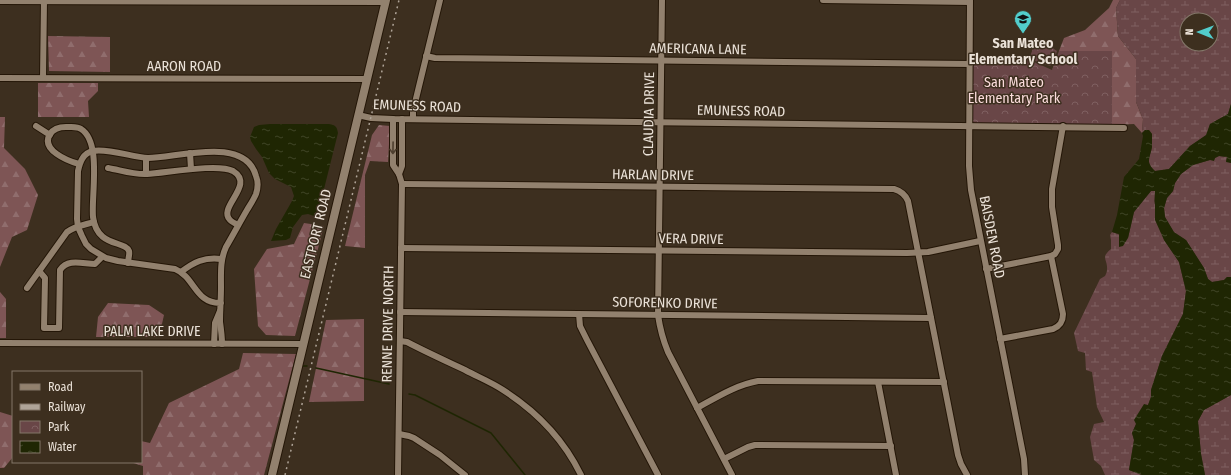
<svg xmlns="http://www.w3.org/2000/svg" width="1231" height="475" font-family="'Fira Sans Condensed',sans-serif">
<defs>
<pattern id="forest-firs" width="22" height="20" patternUnits="userSpaceOnUse"><rect width="22" height="20" fill="#7e5555"/><path d="M5 1l3.5 6h-7zM16 11l3.5 6h-7z" fill="#906d6d"/></pattern>
<pattern id="wetland-marsh" width="20" height="14" patternUnits="userSpaceOnUse"><rect width="20" height="14" fill="#694647"/><path d="M1 5h8M5 5V1M11 12h8M15 12V8" fill="none" stroke="#7f6061"/></pattern>
<pattern id="park-crowns" width="20" height="18" patternUnits="userSpaceOnUse"><rect width="20" height="18" fill="#694647"/><path d="M2 6a3 3 0 1 1 6 0M12 15a3 3 0 1 1 6 0" fill="none" stroke="#7f6061"/></pattern>
<pattern id="water-ripples" width="26" height="14" patternUnits="userSpaceOnUse"><rect width="26" height="14" fill="#1f2603"/><path d="M2 4q2-2 4 0t4 0M15 11q2-2 4 0t4 0" fill="none" stroke="#404527"/></pattern>
</defs>
<rect width="100%" height="100%" fill="#3d2f1f"/>
<!-- forest -->
<g fill="url(#forest-firs)">
<polygon points="1113,0 1120,0 1116,8 1118,36 1136,59 1136,102 1143,119 1142,133 1134,124 1112,125 1112,51 1059,51 1064,38 1085,30 1109,8"/>
<polygon points="48,36 110,37 110,72 49,71"/>
<polygon points="38,83 98,83 98,91 88,101 89,117 38,117"/>
<polygon points="0,117 5,117 4,148 25,169 38,195 27,230 12,237 0,267"/>
<polygon points="379,125 390,126 388,162 370,161 365,175 365,248 345,246 372,135"/>
<polygon points="304,223 324,226 295,336 266,335 258,326 254,269 267,249 294,244"/>
<polygon points="0,292 6,299 6,338 0,338"/>
<polygon points="108,303 149,305 164,315 159,337 96,337 98,317"/>
<polygon points="364,319 364,401 309,402 326,320"/>
<polygon points="243,353 296,354 264,475 143,475 143,466 130,462 141,462 141,441 150,443 169,403 239,369"/>
<polygon points="0,412 13,416 13,457 4,468 0,468"/>
</g>
<!-- wetland -->
<g fill="url(#wetland-marsh)" fill-rule="evenodd">
<path d="M1120,0H1231V104L1228,114L1210,124L1207,135L1190,146L1169,169L1155,171C1145,162 1150,158 1152,147C1152,143 1152,138 1152,134L1149,130H1145L1142,133L1143,119L1136,102V59L1118,36L1116,8ZM1187,20H1211V44H1187Z"/>
<polygon points="1219,156 1227,157 1226,161 1231,163 1231,277 1227,277 1224,280 1212,282 1208,279 1204,268 1186,240 1174,233 1165,217 1164,208 1167,198 1173,191 1175,183 1181,174 1193,165 1210,160 1214,160 1215,158"/>
<path d="M1151,191H1155L1154,201L1164,240L1179,262L1186,291L1183,314L1162,356L1151,390V397L1148,405L1136,424L1132,433L1134,440L1129,470L1142,475H1105L1101,466L1094,460L1090,437L1094,424L1104,422L1097,407L1092,372L1086,370L1085,353L1078,351L1074,333L1100,279L1105,276C1106,274 1107,272 1107,270C1108,259 1100,258 1111,249V240L1110,235L1112,232L1128,238L1134,212Z"/>
<polygon points="1231,395 1231,475 1205,475 1201,454 1198,421 1204,410"/>
</g>
<!-- park -->
<g fill="url(#park-crowns)">
<polygon points="1040,40 1057,51 1053,63 1050,66 1029,59 1034,46"/>
<polygon points="1059,51 1112,51 1112,125 973,124 972,58 1021,56 1052,70"/>
</g>
<!-- water -->
<g fill="url(#water-ripples)">
<path d="M1231,104V163L1226,162L1227,157L1219,156L1215,158L1214,161L1210,160L1193,165L1181,174L1175,183L1173,191L1167,198L1164,208L1165,217L1174,232L1186,240L1204,268L1208,279L1212,282L1224,280L1227,277H1231V395L1204,410L1198,421L1201,454L1205,475H1142L1129,470L1134,440L1132,433L1136,424L1134,420L1144,404L1148,405L1151,397V390L1162,356L1183,314L1186,291L1179,262L1164,240L1155,220V191H1151L1134,212L1128,238L1123,246L1119,247V234L1112,232L1117,215L1124,177L1139,159L1143,136L1142,133L1145,130H1149L1152,134C1152,138 1152,143 1152,147C1150,158 1145,162 1155,171L1169,169L1190,146L1206,135L1210,124L1228,114Z"/>
<path d="M270,124H329C336,125 337,127 338,133L317,217L308,214L302,215L293,227L290,238L286,240L271,241L276,229L292,201L294,196L291,187L275,179L269,173L262,157L256,149L251,141L250,137L254,127L259,125Z"/>
</g>
<g fill="none" stroke-linecap="round" stroke-linejoin="round">
<!-- stream -->
<g stroke="#1f2603" stroke-width="1.5">
<polyline points="303,366 307,366"/>
<polyline points="316,368 389,384"/>
<polyline points="409,394 415,395 491,433 525,475"/>
</g>
<!-- street casing -->
<g stroke="#241607" stroke-width="8">
<g id="street">
<path d="M662,0L658,315C660,329 663,340 668,352L732,475"/>
<polyline points="823,0 970,2"/>
<polyline points="970,0 969,166 971,190 1024,459 1025,475"/>
<polyline points="0,1 386,2"/>
<polyline points="426,56 435,58 970,64"/>
<polyline points="0,78 367,79"/>
<polyline points="43,78 44,1"/>
<polyline points="358,115 371,118 393,119 1124,128"/>
<polyline points="393,119 393,165 399,174 402,184 398,475"/>
<polyline points="413,119 413,111 440,0"/>
<polyline points="36,126 50,135"/>
<polyline points="190,153 191,169"/>
<polyline points="146,158 146,174"/>
<path d="M79,164C68,161 40,150 50,134C54,128 60,127 66,127C72,127 77,126 81,129C102,142 91,196 93,217C97,248 125,240 129,251C130,254 128,259 128,263"/>
<path d="M108,168C120,170 134,175 147,174C166,173 218,163 233,171C256,185 217,207 230,220C232,222 236,224 238,225"/>
<polyline points="399,174 402,166 402,119"/>
<path d="M402,184L894,189C901,191 905,194 908,201L958,455L961,464L967,475"/>
<polyline points="401,248 907,253 928,252 980,241"/>
<polyline points="986,269 1051,256 1055,254 1058,249 1058,245 1052,207 1052,189 1063,126"/>
<path d="M39,271L45,278L44,328H59L60,270C68,258 83,264 95,264L102,257"/>
<path d="M181,272C194,262 204,257 221,259"/>
<path d="M27,288L67,232C75,226 84,225 94,222"/>
<path d="M221,303C195,304 195,277 175,269L118,261L106,258L91,249L86,244L82,236L78,227L77,219L78,171C80,162 83,153 93,151C107,148 132,157 148,158C177,158 245,135 256,176C258,181 258,188 256,194C254,199 250,205 247,210C240,222 233,235 226,247C220,260 221,273 221,287C221,299 220,310 220,322C221,329 222,336 222,344"/>
<polyline points="400,312 931,318"/>
<polyline points="579,314 580,326 587,340 658,475"/>
<path d="M1000,339L1053,329C1060,326 1063,322 1063,314L1051,256"/>
<path d="M400,341L407,342C426,352 446,361 465,370C478,377 491,382 503,390C536,411 564,440 581,475"/>
<polyline points="0,343 303,344"/>
<polyline points="214,344 215,323 220,311"/>
<polyline points="878,382 896,475"/>
<path d="M697,408C717,397 736,385 758,381L944,382"/>
<polyline points="399,434 409,436 414,438 440,455 465,475"/>
<polyline points="724,459 748,447 755,445 891,446"/>
</g>
</g>
<!-- secondary casing -->
<g stroke="#241607" stroke-width="10">
<polyline id="secondary" points="272,475 386,0"/>
</g>
<!-- street -->
<use href="#street" stroke="#92816e" stroke-width="6"/>
<!-- secondary -->
<use href="#secondary" stroke="#92816e" stroke-width="8"/>
<!-- rail -->
<polyline stroke="#afa498" stroke-width="1.5" stroke-dasharray="2 4" stroke-linecap="butt" points="285,475 399,0"/>
</g>
<!-- one-way arrows -->
<defs><path id="oneway-shaft" d="M-6 0H5M1.5-3L5.5 0L1.5 3" fill="none" stroke-width="1.6" stroke-linecap="round" stroke-linejoin="round"/></defs>
<use stroke="#4e3f2f" href="#oneway-shaft" transform="translate(393 148) rotate(91)"/>
<!-- icons -->
<defs>
<g id="school-pin" transform="scale(0.9)"><path d="M0 17L-7.5 6A9.5 9.5 0 1 1 7.5 6Z" fill="#52cdcc" stroke="#3d2f1f"/><path d="M0-5L7-2L0 1L-7-2ZM-4 1L0 2.5L4 1V4Q0 6-4 4Z" fill="#111"/></g>
</defs>
<g fill-rule="evenodd">
<use href="#school-pin" x="1023" y="19"/>
</g>
<g text-anchor="middle" dominant-baseline="central" stroke-width="3" stroke-linejoin="round" paint-order="stroke">
<!-- poi labels -->
<g font-size="14" font-weight="bold" fill="#ebe2d8" stroke="#3d2f1f">
<text x="1023" y="43">San Mateo<tspan x="1023" dy="16">Elementary School</tspan></text>
</g>
<!-- street labels -->
<g font-size="14" fill="#ebe2d8" stroke="#3d2f1f">
<text transform="translate(698 49) rotate(1)">AMERICANA LANE</text>
<text x="184" y="66">AARON ROAD</text>
<text transform="translate(417 106) rotate(2)">EMUNESS ROAD</text>
<text transform="translate(741 111) rotate(1)">EMUNESS ROAD</text>
<text transform="translate(649 114) rotate(-89)">CLAUDIA DRIVE</text>
<text transform="translate(653 175) rotate(1)">HARLAN DRIVE</text>
<text transform="translate(316 234) rotate(-76)">EASTPORT ROAD</text>
<text transform="translate(992 237) rotate(79)">BAISDEN ROAD</text>
<text transform="translate(691 239) rotate(1)">VERA DRIVE</text>
<text transform="translate(665 303) rotate(1)">SOFORENKO DRIVE</text>
<text transform="translate(388 324) rotate(-89)">RENNE DRIVE NORTH</text>
<text x="152" y="331">PALM LAKE DRIVE</text>
</g>
<!-- park labels -->
<g font-size="14" fill="#fbdcdc" stroke="#3d2f1f">
<text x="1014" y="82">San Mateo<tspan x="1014" dy="16">Elementary Park</tspan></text>
</g>
</g>
<!-- legend -->
<rect x="12" y="371" width="130" height="92" fill="#3d2f1f" stroke="#837769"/>
<rect x="20" y="384" width="20" height="6" fill="#92816e" stroke="#837769"/>
<text x="48" y="391" font-size="12" fill="#ebe2d8">Road</text>
<rect x="20" y="404" width="20" height="6" fill="#afa498" stroke="#837769"/>
<text x="48" y="411" font-size="12" fill="#ebe2d8">Railway</text>
<rect x="20" y="421" width="20" height="12" fill="url(#park-crowns)" stroke="#837769"/>
<text x="48" y="431" font-size="12" fill="#ebe2d8">Park</text>
<rect x="20" y="441" width="20" height="12" fill="url(#water-ripples)" stroke="#837769"/>
<text x="48" y="451" font-size="12" fill="#ebe2d8">Water</text>
<!-- north arrow -->
<g transform="translate(1199 32) rotate(271)"><circle r="19" fill="#3d2f1f" stroke="#837769"/>
<path d="M0-3L7 15L0 10L-7 15Z" fill="#52cdcc"/>
<text y="-6" font-size="11" font-weight="bold" text-anchor="middle" fill="#ebe2d8">N</text>
</g>
</svg>
